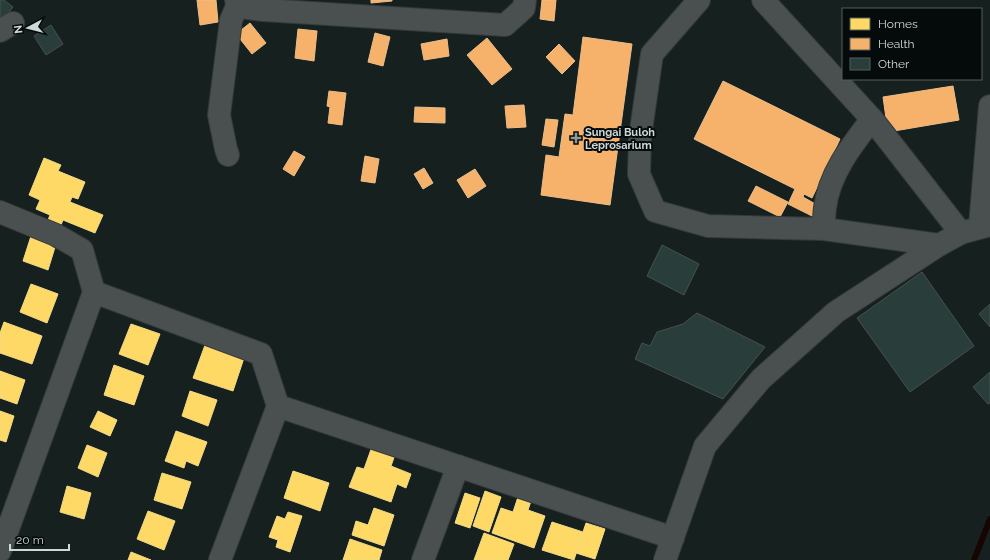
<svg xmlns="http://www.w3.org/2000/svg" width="990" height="560" font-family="Raleway,sans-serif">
<rect width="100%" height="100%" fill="#16201e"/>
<!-- homes -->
<g fill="#ffd966" stroke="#f0d988">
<polygon points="44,158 61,165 58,171 85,182 78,199 72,197 70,202 103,215 95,233 63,220 61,225 48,220 50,215 36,209 40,200 29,195"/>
<polygon points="31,236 56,244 48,270 23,261"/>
<polygon points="31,284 58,294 47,323 20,312"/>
<polygon points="4,322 42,336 32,364 0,353 0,333"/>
<polygon points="131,324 160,334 148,365 119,354"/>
<polygon points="205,345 244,358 233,391 193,378"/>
<polygon points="114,365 144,376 134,405 104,395"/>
<polygon points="0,371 25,380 17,404 0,398"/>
<polygon points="190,391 217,400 208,426 182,416"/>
<polygon points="0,411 14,416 6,442 0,440"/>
<polygon points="98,411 117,420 110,436 90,427"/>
<polygon points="176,431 207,442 198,466 186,461 184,468 165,461"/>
<polygon points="374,441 397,449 391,466 411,474 406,488 397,484 391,502 349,487 357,467 364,469"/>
<polygon points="87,445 107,453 98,477 78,468"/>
<polygon points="293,471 329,483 320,511 284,498"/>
<polygon points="162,473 191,482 182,509 154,500"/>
<polygon points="67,486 91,493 84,519 60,512"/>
<polygon points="485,491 501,497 489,532 473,526"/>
<polygon points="465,493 480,498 470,528 455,523"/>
<polygon points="518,497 531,501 528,510 545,516 534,548 492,533 501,508 513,512"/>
<polygon points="374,508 394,515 384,546 352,535 356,521 368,525"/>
<polygon points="148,511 175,521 164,550 137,539"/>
<polygon points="288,512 302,516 290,552 276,547 278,540 269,537 277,516 285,519"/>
<polygon points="552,522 583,532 574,560 542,550"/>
<polygon points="586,523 605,529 595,559 576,553"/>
<polygon points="484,533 514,544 508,560 474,560"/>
<polygon points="350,539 382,550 379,560 343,560"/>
<polygon points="131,552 151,560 128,560"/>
</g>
<!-- health -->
<g fill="#f6b26b" stroke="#eabd8b">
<polygon points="197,0 216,0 218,22 200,25"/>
<polygon points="371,0 392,0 392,1 371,3"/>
<polygon points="542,0 556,0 554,21 540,19"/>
<polygon points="250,23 266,43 252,54 236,34"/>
<polygon points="298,29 317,31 314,61 295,58"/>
<polygon points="375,33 390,37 383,66 368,62"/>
<polygon points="583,37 632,44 610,205 541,195 546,155 559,157 565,114 573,115"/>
<polygon points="487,38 512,69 492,85 467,55"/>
<polygon points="447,39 449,56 424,60 421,44"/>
<polygon points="559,44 575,61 562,74 546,57"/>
<polygon points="723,81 840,139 812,198 804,194 803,197 819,206 814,217 788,204 795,189 694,139"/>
<polygon points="953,86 959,120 888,132 883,97"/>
<polygon points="329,91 346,93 342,125 328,123 330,107 327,106"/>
<polygon points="524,105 526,127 507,128 505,106"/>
<polygon points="415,107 445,108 445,123 414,122"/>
<polygon points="546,119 558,120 554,147 542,145"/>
<polygon points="294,151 305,157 294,176 283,169"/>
<polygon points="365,156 379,159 375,183 361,181"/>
<polygon points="424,168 433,183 423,189 414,174"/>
<polygon points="475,169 486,186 468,198 457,180"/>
<polygon points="756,186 788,202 780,217 748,201"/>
</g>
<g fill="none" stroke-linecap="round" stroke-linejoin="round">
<!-- stream -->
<polyline stroke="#160503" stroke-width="6" points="974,560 990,519"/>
</g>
<!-- building -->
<g fill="#293d3a" stroke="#48504e">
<polygon points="0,0 4,0 13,7 0,24"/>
<polygon points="51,25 63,44 46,55 34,36"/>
<polygon points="662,245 699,264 684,295 647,276"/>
<polygon points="922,272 974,346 910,392 857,318"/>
<polygon points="990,304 990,327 979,314"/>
<polygon points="697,313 765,347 723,399 635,359 642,343 650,346 657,332 683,324"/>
<polygon points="990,372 990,403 988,404 973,387"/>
</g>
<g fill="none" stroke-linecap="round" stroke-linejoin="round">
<!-- minor casing -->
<g stroke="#343a39" stroke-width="24">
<g id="minor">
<polyline points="236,0 238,4 248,8 263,10 505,25 524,8 525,0"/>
<polyline points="699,0 652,54 640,137 639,174 655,211 708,226 824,229 939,245"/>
<polyline points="763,0 872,119 961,233"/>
<polyline points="0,31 13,23"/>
<polyline points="228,155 226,149 219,115 231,20 238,4"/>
<polyline points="0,212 56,235 82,250 94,292 261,354 278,406 673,538"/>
<polyline points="980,226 990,106"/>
<path d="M824,229C824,222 824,215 825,208C829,174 852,145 872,119"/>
<polyline points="0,551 94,292"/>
<polyline points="220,560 278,406"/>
<polyline points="423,560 458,466"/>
<polyline points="665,560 705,446 761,379 836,312 939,245 961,233 990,225"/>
</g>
</g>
<!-- minor -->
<use href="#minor" stroke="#49504f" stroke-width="22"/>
</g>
<!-- markers -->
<path fill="#8e9896" stroke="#050b0a" stroke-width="1.5" d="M574 132h4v4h4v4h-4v4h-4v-4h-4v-4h4z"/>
<g text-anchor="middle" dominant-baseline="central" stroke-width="4" stroke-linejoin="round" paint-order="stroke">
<!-- poi labels -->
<g font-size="11" font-weight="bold" fill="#ced8d6" stroke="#050b0a" text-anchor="start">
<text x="585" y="132">Sungai Buloh<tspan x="585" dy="13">Leprosarium</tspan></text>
</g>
</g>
<!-- legend -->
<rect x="842" y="8" width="140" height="72" fill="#050b0a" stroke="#555d5c"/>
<rect x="850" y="18" width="20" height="12" fill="#ffd966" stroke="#555d5c"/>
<text x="878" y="28" font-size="12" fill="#ced8d6">Homes</text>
<rect x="850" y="38" width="20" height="12" fill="#f6b26b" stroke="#555d5c"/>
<text x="878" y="48" font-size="12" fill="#ced8d6">Health</text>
<rect x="850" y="58" width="20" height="12" fill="#293d3a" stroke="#555d5c"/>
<text x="878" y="68" font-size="12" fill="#ced8d6">Other</text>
<!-- north arrow -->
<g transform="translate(28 28) rotate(263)" stroke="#050b0a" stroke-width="3" paint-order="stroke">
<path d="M0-3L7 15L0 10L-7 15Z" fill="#ced8d6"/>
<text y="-6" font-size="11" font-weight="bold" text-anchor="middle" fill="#ced8d6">N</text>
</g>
<!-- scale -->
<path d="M10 544v6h59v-6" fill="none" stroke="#ced8d6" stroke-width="2"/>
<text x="16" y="544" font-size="12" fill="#ced8d6" stroke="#050b0a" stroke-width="3" paint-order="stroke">20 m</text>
</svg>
